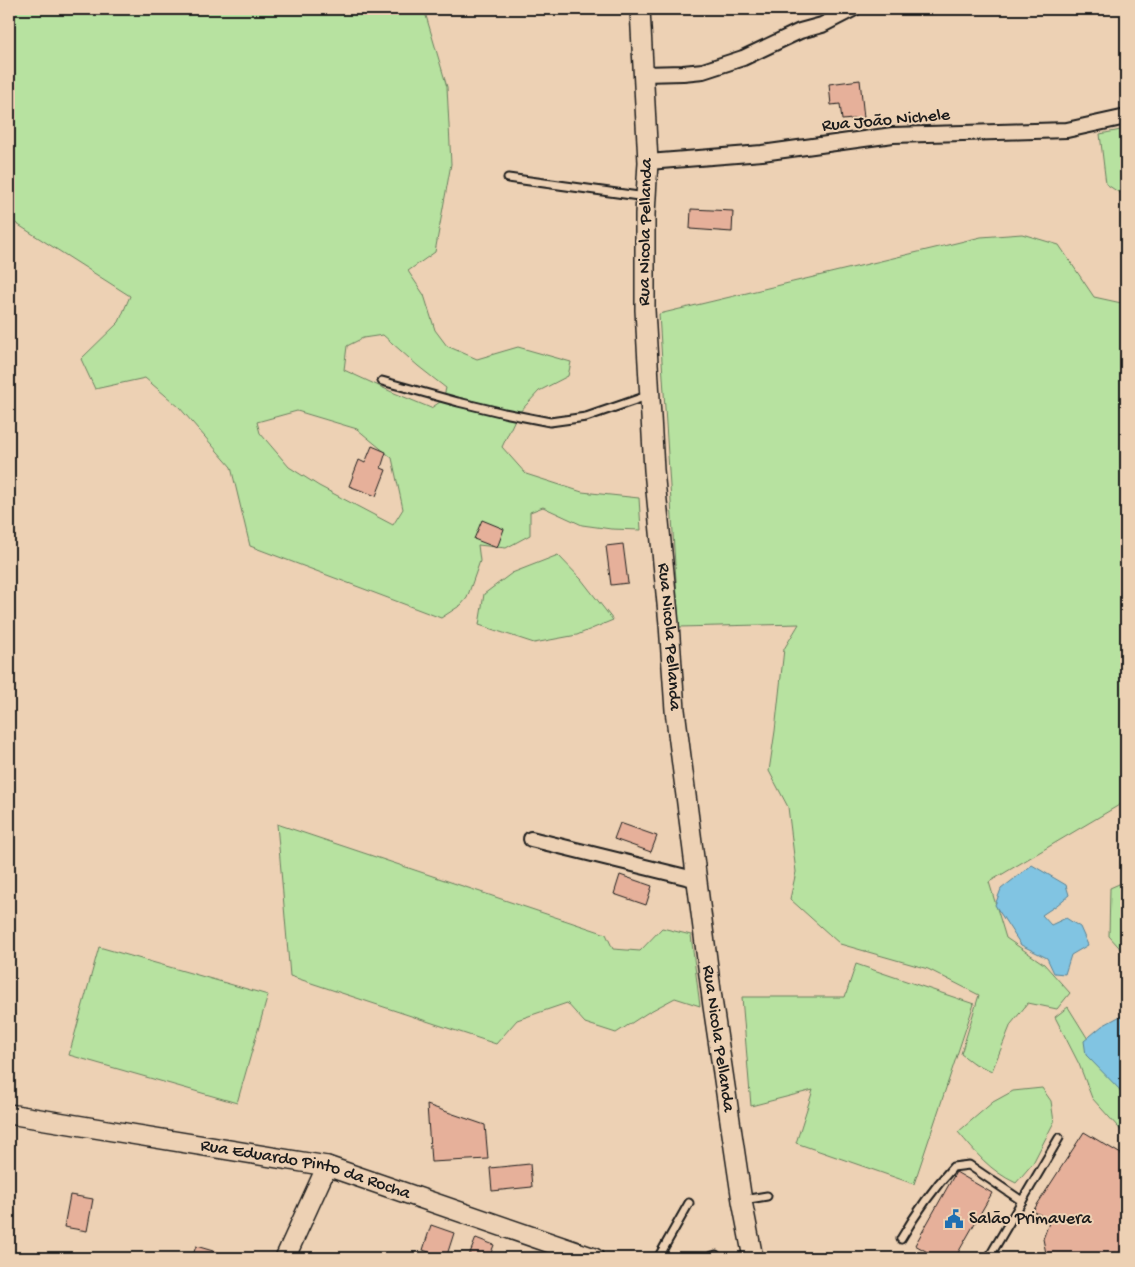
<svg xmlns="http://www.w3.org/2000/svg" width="1135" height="1267" font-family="'Gochi Hand',sans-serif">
<rect width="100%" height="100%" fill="#edd1b4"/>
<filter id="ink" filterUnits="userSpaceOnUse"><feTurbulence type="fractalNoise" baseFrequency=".02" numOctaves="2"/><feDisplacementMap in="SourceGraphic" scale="10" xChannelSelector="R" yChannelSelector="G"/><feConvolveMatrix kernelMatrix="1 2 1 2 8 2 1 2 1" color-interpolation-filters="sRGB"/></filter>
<g filter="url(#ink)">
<!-- green -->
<g fill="#b7e2a0" stroke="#6a7f5e" fill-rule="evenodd">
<path d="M9,9H424L447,87L451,164L435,252L408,271L424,295L435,330L447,346L477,359L518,347L571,362L568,376L539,391L517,415L502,447L526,474L582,492L639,498L641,530L611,529L582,525L543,507L530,512V535L506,548L478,545L480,561L467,598L461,605L441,618L250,546L231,467L179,407L145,378L95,389L81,359L119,322L130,296L9,219ZM383,335L418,366L446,388L443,400L431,408L392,392L344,370L347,346L363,338ZM297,411L357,429L392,458L403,509L393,525L319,486L289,467L260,433L257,422Z"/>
<polygon points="1126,129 1126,197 1106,184 1100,134"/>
<polygon points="1022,234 1059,245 1094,297 1126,304 1126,801 989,882 1006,938 1044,964 1070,993 1057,1009 1028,1003 1011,1024 992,1071 973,1063 961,1054 979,995 928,969 840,944 790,899 796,872 788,807 769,771 775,731 784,649 799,624 679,627 659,314 981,237"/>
<polygon points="558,555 581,579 613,620 577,635 534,643 479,625 484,594 512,573"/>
<polygon points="277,824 606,934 613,949 640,951 662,928 691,935 700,1006 675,998 647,1013 616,1033 585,1023 567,1003 517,1020 496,1044 290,976"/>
<polygon points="1126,881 1126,955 1109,936 1110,888"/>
<polygon points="99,947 268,995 237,1103 69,1055"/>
<polygon points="856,964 974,1004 914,1184 796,1143 813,1090 751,1106 742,997 845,997"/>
<polygon points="1068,1007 1119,1089 1126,1099 1126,1136 1092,1098 1079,1064 1055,1017"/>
<path d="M1042,1088L1051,1101L1054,1122L1033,1163L1016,1183C990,1171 976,1153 958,1132L993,1102L1013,1091Z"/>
</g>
<!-- water -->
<g fill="#81c4e2" stroke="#598193">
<polygon points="1032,865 1066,885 1069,895 1057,905 1042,915 1051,925 1066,918 1080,927 1088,945 1071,955 1065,974 1054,973 1047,958 1021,945 995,905 1001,889"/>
<polygon points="1126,1013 1126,1096 1086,1055 1084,1041 1102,1026"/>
</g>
<!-- building -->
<g fill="#e6b09a" stroke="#1c1c1c">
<polygon points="860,80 864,118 842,120 840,104 831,105 829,84"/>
<polygon points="691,209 733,211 732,232 690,229"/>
<polygon points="372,446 386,452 381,468 386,470 376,496 349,486 359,460 365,463"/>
<polygon points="482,520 504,529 497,548 474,539"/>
<polygon points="623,544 628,583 611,585 606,546"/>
<polygon points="620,823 657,836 651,852 614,839"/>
<polygon points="620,875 652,886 646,905 614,894"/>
<polygon points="427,1105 485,1125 488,1159 431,1162"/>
<polygon points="1084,1132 1126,1157 1122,1167 1126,1170 1126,1258 1047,1258 1043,1239 1050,1220 1033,1211"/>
<polygon points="530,1164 532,1187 492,1191 490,1168"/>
<polygon points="956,1172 992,1193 955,1258 938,1258 915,1245"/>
<polygon points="70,1195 93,1199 87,1231 64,1227"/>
<polygon points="431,1225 454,1233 446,1258 423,1250"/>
<polygon points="476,1238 494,1245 489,1258 468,1258"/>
<polygon points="196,1246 237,1258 192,1258"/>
</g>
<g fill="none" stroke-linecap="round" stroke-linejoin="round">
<!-- lane casing -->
<g stroke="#1c1c1c" stroke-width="11">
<g id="lane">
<polyline points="508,178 646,197"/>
<polyline points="382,381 458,402 504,413 550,422 586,417 650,395"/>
<polyline points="743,1200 767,1196"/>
<polyline points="1022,1201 1059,1138"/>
<path d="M901,1239C916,1213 933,1189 953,1167L969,1165L1022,1201L991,1254"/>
<polyline points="658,1258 689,1203"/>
<polyline points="706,1258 716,1255"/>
</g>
</g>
<!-- street casing -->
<g stroke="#1c1c1c" stroke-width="18">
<g id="street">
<polyline points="643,74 683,73 703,71 743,58 800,31 822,25 853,9"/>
<polyline points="648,162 762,153 893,135 1067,130 1126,117"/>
<polyline points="531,839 698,880"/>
</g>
</g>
<!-- secondary casing -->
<g stroke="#1c1c1c" stroke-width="22">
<g id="secondary">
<path id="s1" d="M640,9L648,162L645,214V310L654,470L669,624L675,710L713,1006L742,1201L753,1258"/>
<path id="s2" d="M9,1114L327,1166L594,1258"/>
<polyline points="285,1258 327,1166"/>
</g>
</g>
<!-- lane -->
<use href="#lane" stroke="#edd1b4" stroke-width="7"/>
<!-- street -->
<use href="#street" stroke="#edd1b4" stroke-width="14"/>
<!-- secondary -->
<use href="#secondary" stroke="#edd1b4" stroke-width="19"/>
</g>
</g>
<!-- icons -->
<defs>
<g id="civic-bare" transform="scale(1.5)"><path d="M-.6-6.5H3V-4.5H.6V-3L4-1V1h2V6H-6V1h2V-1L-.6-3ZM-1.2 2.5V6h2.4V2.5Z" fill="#1f6fb2" stroke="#edd1b4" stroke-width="2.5" paint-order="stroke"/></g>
</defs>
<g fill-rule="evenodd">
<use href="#civic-bare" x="954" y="1219"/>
</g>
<g text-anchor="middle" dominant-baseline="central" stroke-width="4" stroke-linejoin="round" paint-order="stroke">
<!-- street labels -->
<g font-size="18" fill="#1c1c1c" stroke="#edd1b4">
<text transform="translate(886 121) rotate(-5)">Rua João Nichele</text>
<text transform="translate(646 232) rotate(-89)">Rua Nicola Pellanda</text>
<text stroke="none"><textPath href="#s1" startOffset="629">Rua Nicola Pellanda</textPath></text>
<text stroke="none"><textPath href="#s1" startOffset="1034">Rua Nicola Pellanda</textPath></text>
<text stroke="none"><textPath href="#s2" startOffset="302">Rua Eduardo Pinto da Rocha</textPath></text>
</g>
<!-- poi labels -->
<g font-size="18" fill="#1c1c1c" stroke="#edd1b4" text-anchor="start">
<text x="969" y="1219">Salão Primavera</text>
</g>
</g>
<!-- margin -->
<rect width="1135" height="1267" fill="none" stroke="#edd1b4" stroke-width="30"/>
<rect x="15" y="15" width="1105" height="1237" fill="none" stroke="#1c1c1c" stroke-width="2" filter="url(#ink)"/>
</svg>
